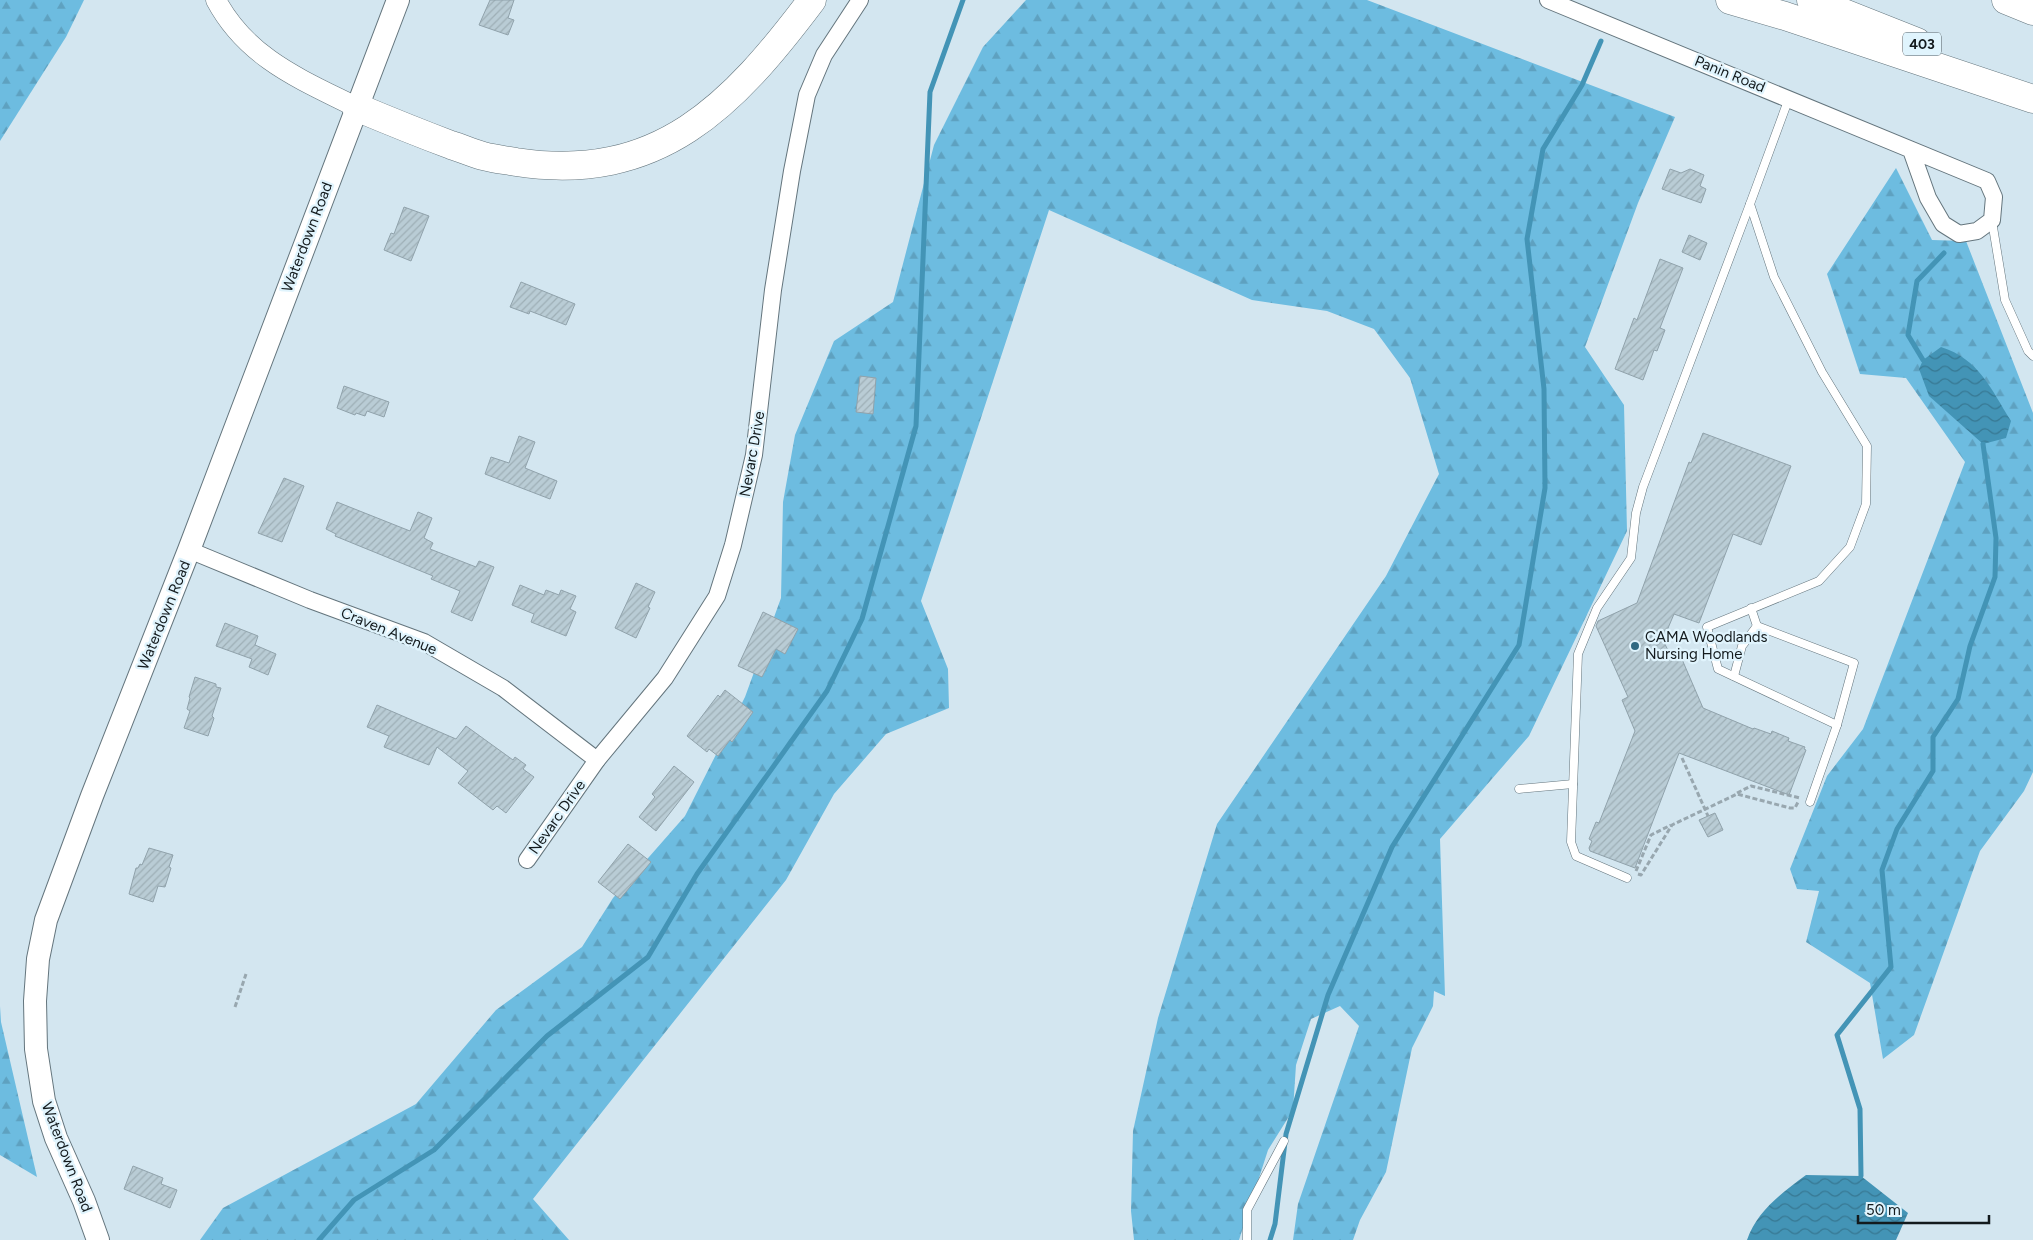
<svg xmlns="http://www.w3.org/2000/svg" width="2033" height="1240" font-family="Figtree,sans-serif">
<defs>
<pattern id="forest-firs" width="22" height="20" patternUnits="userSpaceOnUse" patternTransform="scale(1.25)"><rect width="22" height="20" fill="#6dbce0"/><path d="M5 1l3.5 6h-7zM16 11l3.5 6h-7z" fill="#5ea1c0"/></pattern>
<pattern id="water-waves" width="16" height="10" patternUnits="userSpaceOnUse" patternTransform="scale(1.25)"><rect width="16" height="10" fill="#4394b6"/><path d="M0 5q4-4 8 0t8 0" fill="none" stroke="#377893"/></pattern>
<pattern id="building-hatch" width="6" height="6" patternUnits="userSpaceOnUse" patternTransform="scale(1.25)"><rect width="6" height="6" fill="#b9ccd5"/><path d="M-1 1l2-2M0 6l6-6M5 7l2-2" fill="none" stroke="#9eafb6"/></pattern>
</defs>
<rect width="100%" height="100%" fill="#d3e6f0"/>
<!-- forest -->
<g fill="url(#forest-firs)">
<polygon points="0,0 84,0 66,37 0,141"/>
<polygon points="1026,0 1367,0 1675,117 1638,203 1585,347 1624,405 1627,531 1529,736 1440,839 1445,996 1434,991 1433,1006 1412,1048 1386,1172 1360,1220 1353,1240 1293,1240 1298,1204 1359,1026 1340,1006 1311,1019 1296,1065 1293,1110 1268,1150 1239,1240 1134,1240 1131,1211 1133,1131 1158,1018 1217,824 1386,576 1439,474 1410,378 1374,329 1327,311 1252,300 1049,210 921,601 948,669 949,708 886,734 834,794 786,880 533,1199 569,1240 200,1240 223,1208 416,1104 496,1010 582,947 613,898 685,816 745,697 781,598 783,502 795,435 834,341 893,302 934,145 983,47"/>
<polygon points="1896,168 1932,240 1966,241 2033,413 2033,772 2024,791 1980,851 1914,1035 1883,1059 1870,983 1806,942 1819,891 1797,889 1790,869 1827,776 1863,729 1965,462 1906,378 1860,374 1827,274"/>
<polygon points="0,1006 1,1022 37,1177 0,1155"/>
</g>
<!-- water -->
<g fill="url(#water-waves)">
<path d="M1941,347C1979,359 1991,389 2011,421L2006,438L1983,444L1929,396L1919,369L1923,360Z"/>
<path d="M1806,1175L1861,1176L1908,1213L1896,1240H1747C1757,1211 1782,1193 1806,1175Z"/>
</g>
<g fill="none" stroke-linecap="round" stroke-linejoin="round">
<!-- stream -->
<g stroke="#4394b6" stroke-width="5">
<polyline points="1923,360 1908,335 1917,281 1944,253"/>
<polyline points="1861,1176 1860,1109 1837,1035 1891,967 1882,870 1897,829 1933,771 1933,737 1958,699 1970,646 1995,577 1996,538 1983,444"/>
<polyline points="319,1240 354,1200 434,1150 547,1036 648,957 697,874 827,691 862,619 916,426 930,92 963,0"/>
<polyline points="1270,1240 1275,1224 1286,1134 1328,995 1392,847 1519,645 1545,488 1544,389 1527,239 1543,149 1582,85 1601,41"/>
</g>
</g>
<!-- building -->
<g fill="url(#building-hatch)" stroke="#90a2ab">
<polygon points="490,0 514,0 508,18 514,20 508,35 479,25"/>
<polygon points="1670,169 1681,173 1690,169 1704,175 1700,186 1706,189 1701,203 1662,189"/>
<polygon points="404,207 429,216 411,261 384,250 391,233 394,234"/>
<polygon points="1689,235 1707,243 1700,260 1682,252"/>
<polygon points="1660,259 1683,268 1660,328 1665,330 1657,351 1654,350 1643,380 1615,369 1634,318 1637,320"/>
<polygon points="521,282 575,304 566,325 530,311 529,314 510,307"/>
<polygon points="860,376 876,378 873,414 856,412"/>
<polygon points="344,386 389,402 384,417 367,411 365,416 356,413 355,415 337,408"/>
<polygon points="1703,433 1791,466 1761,545 1733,534 1699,623 1674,614 1663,640 1673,661 1681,657 1703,708 1753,729 1754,728 1771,734 1772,731 1789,738 1788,741 1805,747 1804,749 1806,750 1789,795 1679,753 1635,868 1590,851 1589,848 1592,841 1589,839 1596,822 1599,823 1635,731 1622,700 1628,697 1596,626 1598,621 1637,603 1689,462 1691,463"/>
<polygon points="519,436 535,442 525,468 557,481 550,499 485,474 491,457 509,463"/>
<polygon points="284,478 304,486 282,542 258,533"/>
<polygon points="337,502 410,531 418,512 432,518 424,538 433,543 430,549 476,567 479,561 494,567 472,621 451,612 460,591 431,579 433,576 335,536 336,534 326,529"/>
<polygon points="636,583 655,592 648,607 650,608 636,638 615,628"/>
<polygon points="520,585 544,595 546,590 559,595 561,590 576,596 570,609 576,612 566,636 531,622 534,614 512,605"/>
<polygon points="763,612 798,629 785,654 776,649 762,677 738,666"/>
<polygon points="225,623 258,636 255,645 276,654 268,675 249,667 252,659 216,646"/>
<polygon points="195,677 216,684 216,687 221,688 212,716 214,718 208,736 184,728 190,711 187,709 190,698 189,697"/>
<polygon points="725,690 753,712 732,742 730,740 718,756 709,749 707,752 687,736 718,695 720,697"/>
<polygon points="377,705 456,739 466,726 513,760 515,757 526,765 523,769 534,777 506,813 497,806 493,810 458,783 468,771 437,747 429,765 384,747 389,736 367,727"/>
<polygon points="674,766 694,782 656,831 639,817 655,797 652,794"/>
<polygon points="1715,813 1723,830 1708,837 1699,820"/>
<polygon points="628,844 651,862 620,899 598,882"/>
<polygon points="149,848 173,855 169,867 171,868 165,887 158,886 153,902 129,894 136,868 138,868 140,864 142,865"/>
<polygon points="133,1166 163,1178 161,1184 177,1190 170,1208 124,1189"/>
</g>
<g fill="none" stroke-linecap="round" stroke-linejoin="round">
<!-- service casing -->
<g stroke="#64757d" stroke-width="9">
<g id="service">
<polyline points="1789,98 1750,204 1774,277 1822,372 1867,446 1866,504 1850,547 1819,581 1707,627 1718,669 1837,725"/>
<polyline points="1992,221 2005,300 2028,351 2033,356"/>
<polyline points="1751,608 1757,626 1854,663 1837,725 1810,802"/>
<polyline points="1734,676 1742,646 1757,626"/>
<polyline points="1519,789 1573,784"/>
<polyline points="1627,878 1576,856 1571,842 1578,654 1597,608 1631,558 1636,513 1643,487 1750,204"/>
<polyline points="1247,1240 1247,1210 1284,1141"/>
</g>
</g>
<!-- minor casing -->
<g stroke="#64757d" stroke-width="18">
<g id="minor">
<polyline points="1548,0 1987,181 1994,197 1992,220 1977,231 1959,234 1943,224 1928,198 1911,150"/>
<polyline points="189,550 310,600 424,642 503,688 597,760"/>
<polyline points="527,860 597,760 665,678 717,596 733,545 754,455 773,290 792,171 807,95 824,55 860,0"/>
</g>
</g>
<!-- tertiary casing -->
<g stroke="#64757d" stroke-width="21">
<path id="tertiary" d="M216,0C247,58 300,79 356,107"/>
</g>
<!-- secondary casing -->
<g stroke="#64757d" stroke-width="24">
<polyline id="secondary" points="98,1240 84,1201 56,1138 44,1101 36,1049 35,1001 38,959 46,920 92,796 189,550 398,0"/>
</g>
<!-- motorway casing -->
<g stroke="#64757d" stroke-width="29">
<g id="motorway">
<polyline points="1730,0 1785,16 2033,99"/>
<polyline points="1811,0 1917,42"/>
<polyline points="2006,0 2033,11"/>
<path d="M356,107C387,120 419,133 451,145C461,148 472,153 483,156C494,159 505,160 516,162C659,184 733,105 812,0"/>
</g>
</g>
<!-- path -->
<g stroke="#98a7af" stroke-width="3" stroke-dasharray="5 2.5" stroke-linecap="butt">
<polyline points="1682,758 1708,816"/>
<polyline points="1737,793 1751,786 1800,798"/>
<polyline points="1636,871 1651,835 1671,825"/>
<polyline points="1638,874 1641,875 1672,825 1737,794 1790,808 1795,808 1798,802"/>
<polyline points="235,1007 246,974"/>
</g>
<!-- service -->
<use href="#service" stroke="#fff" stroke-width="8"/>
<!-- minor -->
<use href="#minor" stroke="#fff" stroke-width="16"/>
<!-- tertiary -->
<use href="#tertiary" stroke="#fff" stroke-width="20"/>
<!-- secondary -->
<use href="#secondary" stroke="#fff" stroke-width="22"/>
<!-- motorway -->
<use href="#motorway" stroke="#fff" stroke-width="28"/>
</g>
<!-- markers -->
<circle fill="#2f6982" stroke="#e0f4fd" stroke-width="2" cx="1635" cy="646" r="5"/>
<g text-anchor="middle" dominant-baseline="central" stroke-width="4.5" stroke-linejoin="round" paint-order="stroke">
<!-- shield labels -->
<rect fill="#e0f4fd" stroke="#505b60" stroke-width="1" x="1903" y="32.5" width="38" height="23" rx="4"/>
<g font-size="14" font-weight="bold" fill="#131a1d">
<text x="1922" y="44">403</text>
</g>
<!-- street labels -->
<g font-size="15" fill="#131a1d" stroke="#e0f4fd">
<text transform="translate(1730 74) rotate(22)">Panin Road</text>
<text transform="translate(307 237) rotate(-69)">Waterdown Road</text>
<text transform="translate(752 454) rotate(-80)">Nevarc Drive</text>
<text transform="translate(164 615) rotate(-68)">Waterdown Road</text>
<text transform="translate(389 631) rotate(22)">Craven Avenue</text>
<text transform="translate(557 817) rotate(-55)">Nevarc Drive</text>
<text transform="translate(67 1157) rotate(69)">Waterdown Road</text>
</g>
<!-- poi labels -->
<g font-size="15" fill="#131a1d" stroke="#e0f4fd" text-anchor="start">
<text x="1645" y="637">CAMA Woodlands<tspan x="1645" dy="17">Nursing Home</tspan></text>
</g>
</g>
<!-- scale -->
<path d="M1858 1215v8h131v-8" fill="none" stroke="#131a1d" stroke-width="2.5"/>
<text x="1866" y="1215" font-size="15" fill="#131a1d" stroke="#e0f4fd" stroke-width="4" paint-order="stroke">50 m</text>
</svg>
